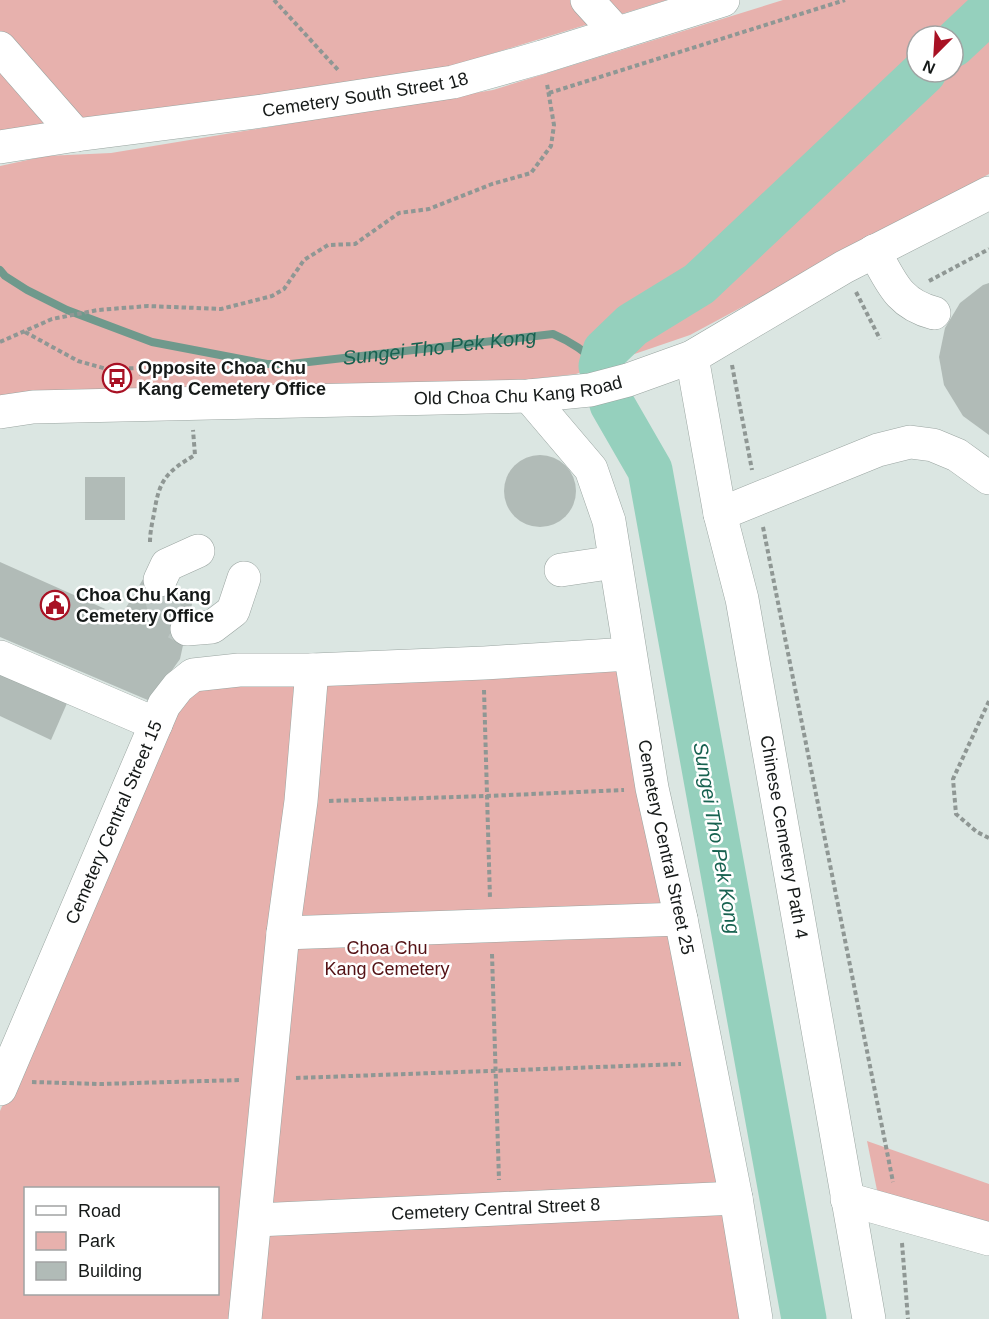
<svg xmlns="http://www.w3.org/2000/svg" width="989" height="1319" font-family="Arial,sans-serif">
<rect width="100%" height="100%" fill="#dbe6e2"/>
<!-- green -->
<g fill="#e7b1ad" fill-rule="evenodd">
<polygon points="0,0 667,0 448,67 0,134"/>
<path d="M783,0H989V174L690,335L576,374L515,381L0,396V166L46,156L111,153L493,90ZM917,36H953V72H917Z"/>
<path d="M619,670L743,1319H0V1111L168,719L188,694L213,681ZM26,1188H218V1294H26Z"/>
<polygon points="867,1141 989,1184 989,1230 878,1195"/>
</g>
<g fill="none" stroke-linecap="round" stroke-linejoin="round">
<!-- stream -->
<path stroke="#6f998c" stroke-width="8" id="s1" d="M0,270L5,276L27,290L67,310L152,342L267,364H291L553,334C572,342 586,352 601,366"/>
<!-- river -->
<g stroke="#95d0bd" stroke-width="45">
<polyline points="953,45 989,11"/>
<polyline points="804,1319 650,470 612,404 601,366 605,351 632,325 699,284 924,72"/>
</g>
</g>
<!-- building -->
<g fill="#b1bbb7">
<polygon points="989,283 989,435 963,416 944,385 939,357 945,328 960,303 983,285"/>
<circle cx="540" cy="491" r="36"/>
<rect x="85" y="477" width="40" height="43"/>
<polygon points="0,562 121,616 146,574 194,595 180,659 150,701 0,637"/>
<polygon points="0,671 68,701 51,740 0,716"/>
</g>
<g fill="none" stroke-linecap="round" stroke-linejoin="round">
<!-- minor-tunnel -->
<polyline stroke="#bdc7c4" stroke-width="33" stroke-dasharray="33 16" stroke-linecap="butt" points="160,580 161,597 167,618 187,629"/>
<!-- minor casing -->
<g stroke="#9aa5a1" stroke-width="34">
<g id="minor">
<polyline points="587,0 617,33"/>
<polyline points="0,48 76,135"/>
<path id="s2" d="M0,147L76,135L262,111L453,82L542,57L723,0"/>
<path d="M874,251C891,281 898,304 934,313"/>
<path id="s3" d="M692,357L720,514L742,599L869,1319"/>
<path id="s4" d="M529,396L591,469L609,521L652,788L681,919L736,1198L756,1319"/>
<path id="s5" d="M0,412L33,407L529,396L590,390L628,380L692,357L844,267L989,193"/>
<polyline points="720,514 878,450 910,442 933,445 957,455 989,478"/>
<polyline points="561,570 615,562"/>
<polyline points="160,580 167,565 198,551"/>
<polyline points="187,629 212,627 233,611 244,578"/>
<polyline points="0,657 156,724"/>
<polyline points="283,933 681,919"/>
<path id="s6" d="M0,1089L164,705L178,687L193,675L239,670H312L484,663L629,654"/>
<polyline points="847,1199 989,1239"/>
<path id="s7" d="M256,1220L736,1198"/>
<polyline points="245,1319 283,933 301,801 312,670"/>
</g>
</g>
<!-- path -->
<g stroke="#8f9794" stroke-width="4" stroke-dasharray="4.5 3" stroke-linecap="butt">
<polyline points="274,0 339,71"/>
<polyline points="549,93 845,0"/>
<polyline points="929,281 989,249"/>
<polyline points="856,292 880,339"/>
<polyline points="25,332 78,361 107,369 141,368 141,377"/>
<polyline points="0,342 52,319 98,310 148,306 221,309 272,296 284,289 304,260 328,245 355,244 399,213 429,209 492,184 531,173 551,146 554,125 547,84"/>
<polyline points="732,365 752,470"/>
<polyline points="763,527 893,1182"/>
<path d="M150,542C150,533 152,523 154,514C159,480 166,472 195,455L193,430"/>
<polyline points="484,690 490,899"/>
<polyline points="989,701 953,779 956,814 977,832 989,838"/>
<polyline points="329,801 487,796 624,790"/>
<polyline points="492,954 499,1180"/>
<polyline points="296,1078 681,1064"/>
<polyline points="32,1082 100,1084 241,1080"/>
<polyline points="902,1243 908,1319"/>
</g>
<!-- minor -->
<use href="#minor" stroke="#fff" stroke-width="33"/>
</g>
<!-- icons -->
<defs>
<g id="bus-ring" transform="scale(1.5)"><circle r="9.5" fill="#fff" stroke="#a81124" stroke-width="1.5"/><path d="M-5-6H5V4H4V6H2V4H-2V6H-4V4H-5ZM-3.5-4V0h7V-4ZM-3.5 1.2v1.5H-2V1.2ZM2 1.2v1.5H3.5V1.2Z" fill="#a81124"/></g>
<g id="civic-ring" transform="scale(1.5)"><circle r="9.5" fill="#fff" stroke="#a81124" stroke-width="1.5"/><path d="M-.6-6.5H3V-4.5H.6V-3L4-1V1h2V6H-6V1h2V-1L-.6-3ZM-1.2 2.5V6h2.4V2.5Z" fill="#a81124"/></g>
</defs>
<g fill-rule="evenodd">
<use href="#bus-ring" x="117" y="378"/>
<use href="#civic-ring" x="55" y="605"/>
</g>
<g text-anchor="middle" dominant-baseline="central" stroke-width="5" stroke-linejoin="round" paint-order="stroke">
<!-- street labels -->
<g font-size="18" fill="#151918" stroke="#fff">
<text stroke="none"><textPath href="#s2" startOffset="369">Cemetery South Street 18</textPath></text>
<text stroke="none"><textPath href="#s5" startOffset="519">Old Choa Chu Kang Road</textPath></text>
<text stroke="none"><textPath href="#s6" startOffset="290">Cemetery Central Street 15</textPath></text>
<text stroke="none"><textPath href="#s3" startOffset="489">Chinese Cemetery Path 4</textPath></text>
<text stroke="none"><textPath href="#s4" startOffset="482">Cemetery Central Street 25</textPath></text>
<text stroke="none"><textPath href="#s7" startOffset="240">Cemetery Central Street 8</textPath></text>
</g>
<!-- poi labels -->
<g font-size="18" font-weight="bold" fill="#151918" stroke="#fff" text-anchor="start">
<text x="138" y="368">Opposite Choa Chu<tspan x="138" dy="21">Kang Cemetery Office</tspan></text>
<text x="76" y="595">Choa Chu Kang<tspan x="76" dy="21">Cemetery Office</tspan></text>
</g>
<!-- park labels -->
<g font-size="18" fill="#531114" stroke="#fff">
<text x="387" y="948">Choa Chu<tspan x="387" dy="21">Kang Cemetery</tspan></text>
</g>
<!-- water labels -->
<g font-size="20" font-style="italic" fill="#176250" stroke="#fff">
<text stroke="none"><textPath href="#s1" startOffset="460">Sungei Tho Pek Kong</textPath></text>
<text transform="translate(717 838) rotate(80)">Sungei Tho Pek Kong</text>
</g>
</g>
<!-- legend -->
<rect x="24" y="1187" width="195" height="108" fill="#ffffff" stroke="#a1a3a3" stroke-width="1.5"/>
<rect x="36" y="1206" width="30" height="9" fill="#ffffff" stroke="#a1a3a3" stroke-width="1.5"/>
<text x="78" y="1217" font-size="18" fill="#151918">Road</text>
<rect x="36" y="1232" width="30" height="18" fill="#e7b1ad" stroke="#a1a3a3" stroke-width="1.5"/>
<text x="78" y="1247" font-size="18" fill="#151918">Park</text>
<rect x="36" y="1262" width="30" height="18" fill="#b1bbb7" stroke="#a1a3a3" stroke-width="1.5"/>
<text x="78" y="1277" font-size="18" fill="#151918">Building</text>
<!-- north arrow -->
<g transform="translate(935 54) rotate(204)"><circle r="28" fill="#ffffff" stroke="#a1a3a3" stroke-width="1.5"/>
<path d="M0-4.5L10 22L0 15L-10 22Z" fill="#a81124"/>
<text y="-9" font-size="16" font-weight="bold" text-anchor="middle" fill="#151918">N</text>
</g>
</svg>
